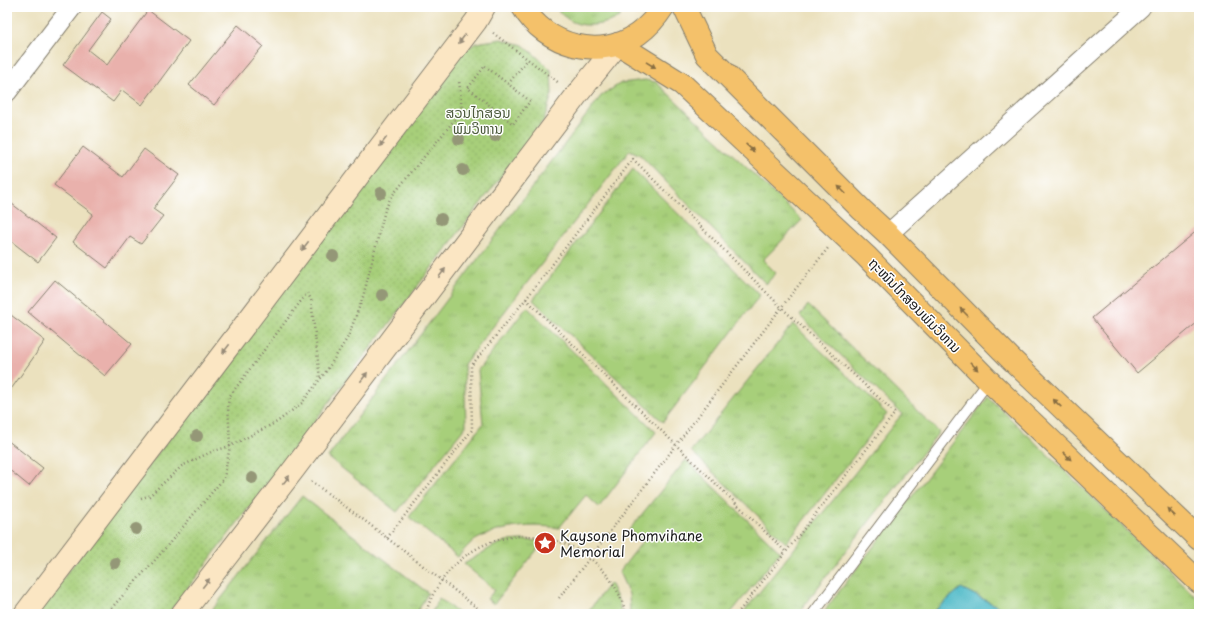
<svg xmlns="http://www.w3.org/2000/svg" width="1206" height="621" font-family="'Playpen Sans','Noto Sans Lao',sans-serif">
<defs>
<pattern id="grass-tufts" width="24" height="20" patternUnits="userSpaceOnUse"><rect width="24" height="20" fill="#a7cf7a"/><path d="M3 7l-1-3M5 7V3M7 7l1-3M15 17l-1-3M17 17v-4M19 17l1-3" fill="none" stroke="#8fb169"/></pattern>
<pattern id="park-dots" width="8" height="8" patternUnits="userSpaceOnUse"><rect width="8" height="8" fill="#a7cf7a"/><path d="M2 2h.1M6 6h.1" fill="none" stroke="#8fb169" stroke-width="1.8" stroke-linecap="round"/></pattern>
</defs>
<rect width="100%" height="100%" fill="#fff"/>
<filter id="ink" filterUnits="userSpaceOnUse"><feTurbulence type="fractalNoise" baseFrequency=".025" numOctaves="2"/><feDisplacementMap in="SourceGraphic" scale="8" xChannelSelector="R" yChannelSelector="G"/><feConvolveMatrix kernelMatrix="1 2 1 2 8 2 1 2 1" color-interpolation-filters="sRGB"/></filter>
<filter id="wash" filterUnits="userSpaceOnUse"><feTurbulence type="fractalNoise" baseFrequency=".012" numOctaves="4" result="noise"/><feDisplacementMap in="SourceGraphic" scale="16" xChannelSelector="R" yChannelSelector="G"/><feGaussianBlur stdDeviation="0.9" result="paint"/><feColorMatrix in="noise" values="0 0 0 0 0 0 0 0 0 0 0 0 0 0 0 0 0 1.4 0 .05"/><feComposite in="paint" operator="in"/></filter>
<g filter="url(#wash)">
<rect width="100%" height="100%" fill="#ebe1be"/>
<!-- grass -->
<g fill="url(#grass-tufts)" stroke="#62764b">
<path d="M554,7H622L620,17C607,24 586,29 571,21C565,18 559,12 554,7Z"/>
<polygon points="645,80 656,82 802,220 763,260 776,273 766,284 640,155 630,150 464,364 466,426 397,512 328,457 601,96 621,83"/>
<polygon points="633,169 760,295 663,422 533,300"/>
<polygon points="808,305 939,432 797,614 742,614 902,414 800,316"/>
<path d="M527,307L656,432L599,507L586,495L559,528C533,524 503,526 479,538C470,542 464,550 458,557L409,517L483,424L478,370Z"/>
<polygon points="793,324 887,414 786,543 691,451"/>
<polygon points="988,397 1199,600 1199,614 1007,614 1001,608 961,588 931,614 822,614"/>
<polygon points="686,460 780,552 730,614 630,614 629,594 619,572 643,541 629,530"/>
<polygon points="302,496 428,593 416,614 209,614"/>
<polygon points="522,540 544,541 494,604 487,599 495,590 464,564 492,547 506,541"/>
<polygon points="610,583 619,602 621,614 586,614"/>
<polygon points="439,598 459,614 431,614"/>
</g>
<!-- park -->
<polygon fill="url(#park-dots)" stroke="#62764b" points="501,39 523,45 542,61 551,70 552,94 544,120 168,614 36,614 462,52 476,43"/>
<!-- water -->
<polygon fill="#4db9c7" stroke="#346a72" points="961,588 1001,608 1007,614 931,614"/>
<g id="blocks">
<!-- building -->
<g fill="#e9b1ac">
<polygon points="148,10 189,41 142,105 122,90 113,102 63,65 102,12 111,19 88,50 107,65"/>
<polygon points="238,25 263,46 214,105 189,85"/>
<polygon points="83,147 123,177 144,149 179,175 153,209 163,216 141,244 130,237 107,268 73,242 93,214 54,185"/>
<polygon points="7,200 56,238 38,262 7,238"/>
<polygon points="1199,229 1199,321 1137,373 1092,318"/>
<polygon points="55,280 132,344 105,376 28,312"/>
<polygon points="7,312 45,341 7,395"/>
<polygon points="7,440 43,468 29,486 7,468"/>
</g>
</g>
</g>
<g filter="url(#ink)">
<use href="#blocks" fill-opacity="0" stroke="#847e6d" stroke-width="1"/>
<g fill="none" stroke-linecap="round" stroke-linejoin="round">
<!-- lane casing -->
<g stroke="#847e6d" stroke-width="12">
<polyline id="lane" points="813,614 989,381"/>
</g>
<!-- street casing -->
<g stroke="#847e6d" stroke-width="21">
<g id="street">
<polyline points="7,92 72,7"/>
<polyline points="888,234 1141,7"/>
</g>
</g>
<!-- secondary casing -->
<g stroke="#847e6d" stroke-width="24">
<g id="secondary">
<polyline points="25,614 476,21 484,7"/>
<polyline points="182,614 294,469 576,96 618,44"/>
</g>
</g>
<!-- highway casing -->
<g stroke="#847e6d" stroke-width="24">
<g id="highway">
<path d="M523,7C545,46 601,61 638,34C649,26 656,18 663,7"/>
<polyline points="684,7 707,55 862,210 888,234 1011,359 1199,539"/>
<polyline points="618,44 682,84 866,256 989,381 1199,582"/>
</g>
</g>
<!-- path -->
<g stroke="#847e6d" stroke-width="2.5" stroke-dasharray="1 3" stroke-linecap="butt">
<polyline points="493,33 559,83"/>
<polygon points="485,66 530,101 513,124 468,88"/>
<polyline points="508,84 528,59"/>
<polyline points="526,299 786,552"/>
<polyline points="311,481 369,524 485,614"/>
<polyline points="141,498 149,496 182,466 211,452 230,446 277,422 302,403 327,370 348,337 363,297 385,210 391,197 462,111 459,80"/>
<polyline points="387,538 472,430 471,366 526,299 633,159 781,307 895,413 737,614"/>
<polyline points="559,598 794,291 828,248"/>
<polyline points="106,614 157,558 224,478 230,446 228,404 229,397 307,293 311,299 320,379"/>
<path d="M426,614C429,598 440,581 451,569C506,509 606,535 626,614"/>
</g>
<!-- lane -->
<use href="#lane" stroke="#fff" stroke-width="10"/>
<!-- street -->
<use href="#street" stroke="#fff" stroke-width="19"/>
<!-- secondary -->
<use href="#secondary" stroke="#fbe6c3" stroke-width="22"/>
<!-- highway -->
<use href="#highway" stroke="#f4c16a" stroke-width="22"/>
</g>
<!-- trees -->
<g fill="#949777">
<circle cx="495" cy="136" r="6"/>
<circle cx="459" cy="139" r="6"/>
<circle cx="463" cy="170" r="6"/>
<circle cx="381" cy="193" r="6"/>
<circle cx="441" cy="219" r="6"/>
<circle cx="333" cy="256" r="6"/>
<circle cx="382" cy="295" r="6"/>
<circle cx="197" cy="436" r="6"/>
<circle cx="252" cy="478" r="6"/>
<circle cx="136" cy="529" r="6"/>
<circle cx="115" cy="563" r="6"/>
</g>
<!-- one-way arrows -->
<defs><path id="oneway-solid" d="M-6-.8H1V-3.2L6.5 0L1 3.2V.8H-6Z"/></defs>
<g fill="#978b78">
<use href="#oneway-solid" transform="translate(462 39) rotate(127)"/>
<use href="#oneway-solid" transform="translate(383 142) rotate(127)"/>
<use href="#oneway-solid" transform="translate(305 246) rotate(127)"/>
<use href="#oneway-solid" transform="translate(442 273) rotate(-53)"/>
<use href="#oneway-solid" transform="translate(226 349) rotate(127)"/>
<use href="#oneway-solid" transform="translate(364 377) rotate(-53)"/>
<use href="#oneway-solid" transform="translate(286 480) rotate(-52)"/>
<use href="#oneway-solid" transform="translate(206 583) rotate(-52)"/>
</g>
<g fill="#886e43">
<use href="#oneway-solid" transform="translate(651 65) rotate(32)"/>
<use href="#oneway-solid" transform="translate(750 148) rotate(43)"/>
<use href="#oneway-solid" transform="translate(842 190) rotate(-135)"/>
<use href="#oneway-solid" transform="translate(964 312) rotate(-135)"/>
<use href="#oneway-solid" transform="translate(974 366) rotate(46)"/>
<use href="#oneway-solid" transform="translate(1057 403) rotate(-136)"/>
<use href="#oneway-solid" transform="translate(1067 456) rotate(44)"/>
<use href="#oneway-solid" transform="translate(1171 512) rotate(-136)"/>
</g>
</g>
<!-- icons -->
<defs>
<g id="sight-disc" transform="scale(1.15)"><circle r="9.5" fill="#c8321e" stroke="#fff"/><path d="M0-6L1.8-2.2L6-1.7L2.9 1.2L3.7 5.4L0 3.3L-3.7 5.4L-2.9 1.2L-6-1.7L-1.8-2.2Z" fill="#fff"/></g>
</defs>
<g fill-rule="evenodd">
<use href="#sight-disc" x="545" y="543"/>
</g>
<g text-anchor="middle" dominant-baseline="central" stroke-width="3" stroke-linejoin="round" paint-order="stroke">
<!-- park labels -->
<g font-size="14" fill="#4d5b3d" stroke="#fff">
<text x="478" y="112">ສວນໄກສອນ<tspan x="478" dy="16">ພົມວິຫານ</tspan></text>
</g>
<!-- street labels -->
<g font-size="14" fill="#1c1c1c" stroke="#fff">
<text transform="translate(915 305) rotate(46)">ຖະໜົນໄກສອນພົມວິຫານ</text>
</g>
<!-- poi labels -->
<g font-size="14" fill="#1c1c1c" stroke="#fff" text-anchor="start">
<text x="560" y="535">Kaysone Phomvihane<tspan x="560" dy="16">Memorial</tspan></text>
</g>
</g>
<!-- margin -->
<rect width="1206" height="621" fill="none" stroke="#fff" stroke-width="24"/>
</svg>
